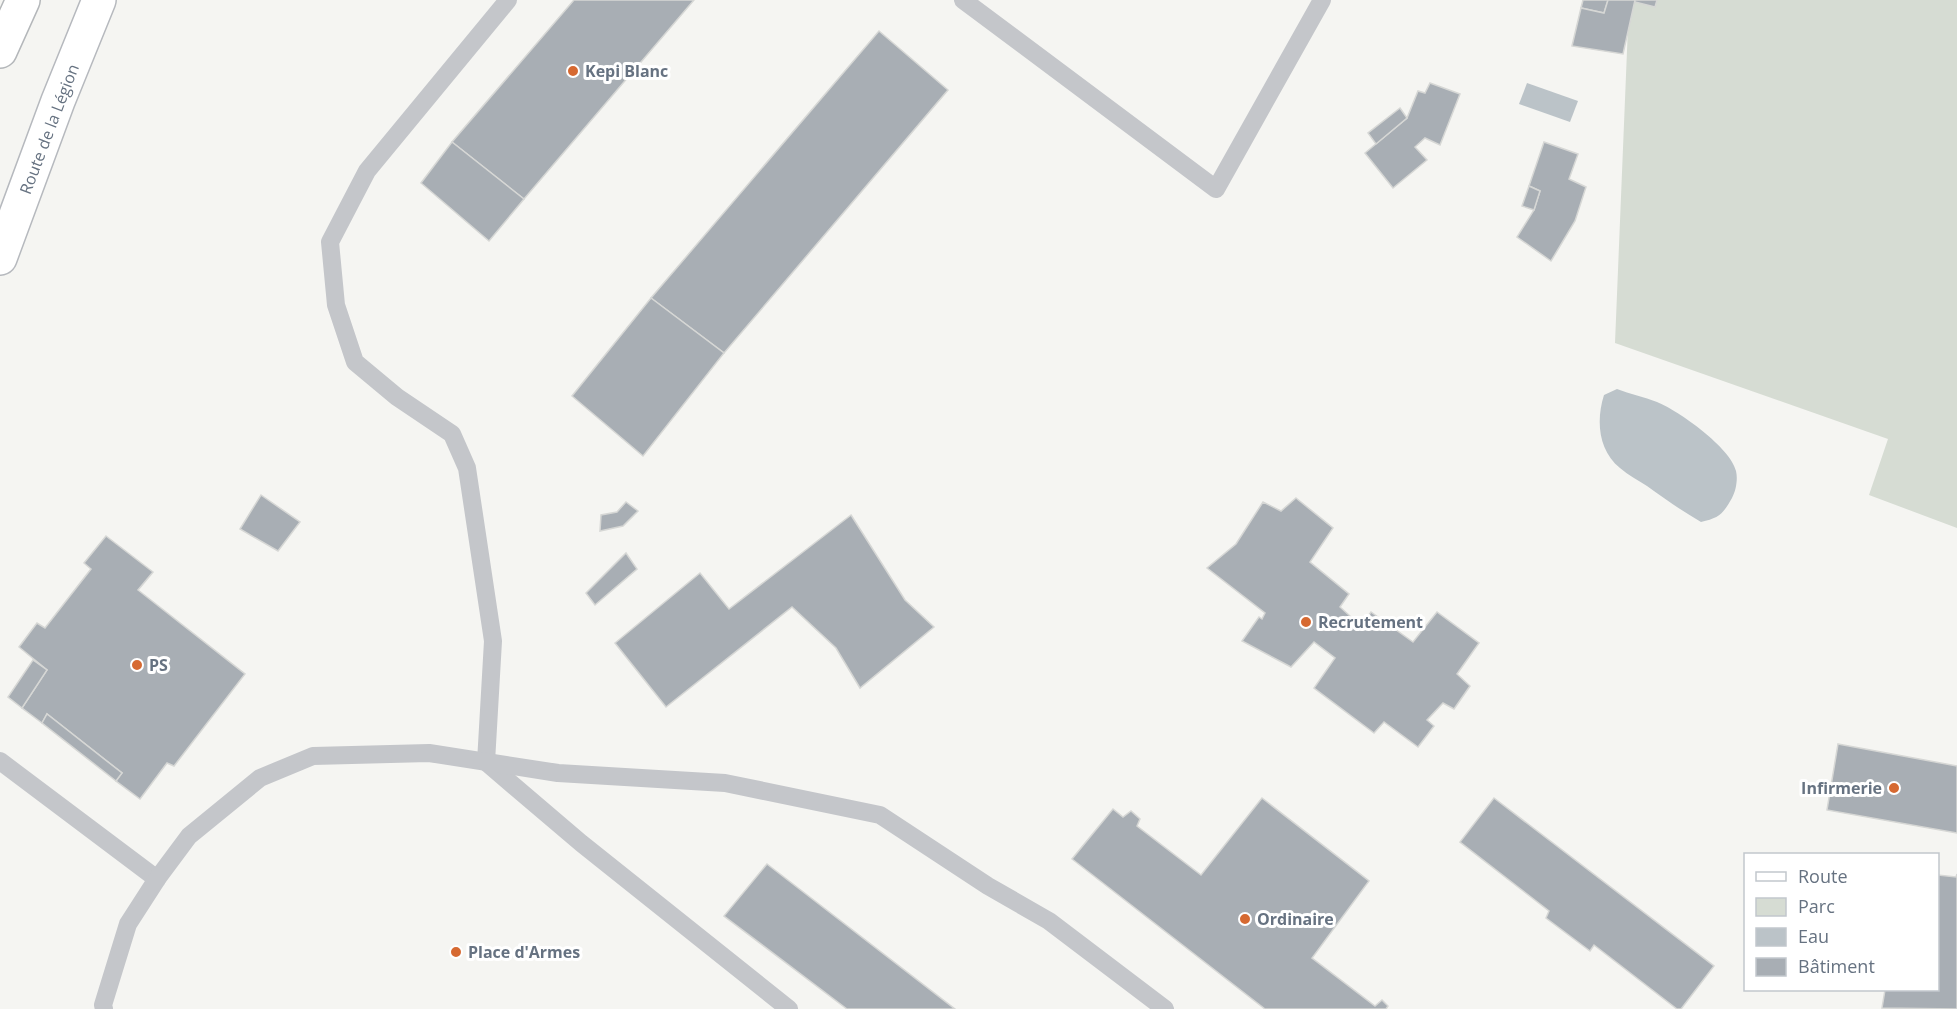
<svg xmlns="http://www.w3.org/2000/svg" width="1957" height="1009" font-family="'Open Sans',sans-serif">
<rect width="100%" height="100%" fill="#f5f5f2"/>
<!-- green -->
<polygon fill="#d6dcd3" points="1639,0 1957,0 1957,528 1869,495 1888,439 1615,343 1629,2"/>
<!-- water -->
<g fill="#bbc3c8">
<polygon points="1527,83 1578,101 1570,122 1519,104"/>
<path d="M1617,389C1630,394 1644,397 1657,402C1679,411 1731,448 1736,471C1738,479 1736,491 1732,498C1723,514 1719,518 1701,522C1682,511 1665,499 1647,486C1638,480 1628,475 1620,468C1598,450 1596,420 1604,395Z"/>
</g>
<!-- building -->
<g fill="#a8aeb4" stroke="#d6d7d5" stroke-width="1.5">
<polygon points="574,0 694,0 524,199 452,142"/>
<polygon points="1583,0 1608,0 1604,13 1581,8"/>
<polygon points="1608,0 1635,0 1623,54 1572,46 1581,8 1604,13"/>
<polygon points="1635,0 1657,0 1655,7 1635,2"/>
<polygon points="879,31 948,90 724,353 651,298"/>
<polygon points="1430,83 1460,94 1440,145 1425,138 1415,147 1427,160 1393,188 1365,153 1407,118 1418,91 1425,93"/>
<polygon points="1400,108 1407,118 1376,144 1368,133"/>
<polygon points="452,142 524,199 489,241 421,183"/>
<polygon points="1544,142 1578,154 1569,179 1586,187 1575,221 1551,261 1517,237 1534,210 1540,191 1529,186"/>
<polygon points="1529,186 1540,191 1534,210 1522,206"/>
<polygon points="651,298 724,353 643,456 572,396"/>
<polygon points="261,495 300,522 278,551 240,529"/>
<polygon points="1296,498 1333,528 1310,562 1349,594 1340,607 1361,626 1371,612 1413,642 1437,612 1479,643 1457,674 1470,686 1454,709 1443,703 1427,720 1434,726 1418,747 1384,722 1374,733 1314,688 1335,658 1314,642 1291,667 1242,641 1259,617 1262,619 1265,613 1207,568 1236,544 1263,502 1281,511"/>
<polygon points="626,502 638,511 623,526 600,531 601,515 617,512"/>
<polygon points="851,515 905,600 934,627 860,688 836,648 792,607 666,707 615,643 700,573 729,609"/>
<polygon points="106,536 153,572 138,590 245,674 174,766 167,763 140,799 116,781 122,773 47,714 42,723 22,708 47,670 19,647 37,623 45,628 91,569 84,563"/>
<polygon points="626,553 637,569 595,605 586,593"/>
<polygon points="33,660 47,670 22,708 8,697"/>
<polygon points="47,714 122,773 116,781 42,723"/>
<polygon points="1838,744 1957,766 1957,833 1827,810"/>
<polygon points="1262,798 1369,881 1312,958 1375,1006 1382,1000 1388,1006 1386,1009 1265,1009 1072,859 1113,809 1123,817 1131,811 1140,819 1137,826 1201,875"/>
<polygon points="1494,798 1714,966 1681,1009 1677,1009 1594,945 1590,951 1546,918 1549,911 1460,842"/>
<polygon points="767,864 955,1009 847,1009 724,916"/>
<polygon points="1957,874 1957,1009 1882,1008 1885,990 1938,990 1938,875 1956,877"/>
</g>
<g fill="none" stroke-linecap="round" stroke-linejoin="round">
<!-- secondary casing -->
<g stroke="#b6b9be" stroke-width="36">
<polyline id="secondary" points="0,258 58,101 99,0"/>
</g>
<!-- motorway casing -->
<g stroke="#b4b7ba" stroke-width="36">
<polyline id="motorway" points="0,51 23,0"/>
</g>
<!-- service -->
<g stroke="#c4c6ca" stroke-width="18">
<polyline points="963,0 1216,189 1322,0"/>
<polyline points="0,761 157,879"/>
<polyline points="486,762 493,641 467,468 452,434 397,397 355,362 336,305 330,242 367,171 508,0"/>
<polyline points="487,763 581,843 789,1009"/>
<polyline points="104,1009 103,1005 128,924 157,879 189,836 260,778 313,756 429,753 558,773 725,783 880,815 988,886 1049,921 1165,1009"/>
</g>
<!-- secondary -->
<use href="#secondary" stroke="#fff" stroke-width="33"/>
<!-- motorway -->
<use href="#motorway" stroke="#fff" stroke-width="33"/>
</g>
<!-- markers -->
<g fill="#d66931" stroke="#fff" stroke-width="2">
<circle cx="573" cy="71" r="6"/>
<circle cx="1306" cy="622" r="6"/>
<circle cx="137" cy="665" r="6"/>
<circle cx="1894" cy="788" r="6"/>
<circle cx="1245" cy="919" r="6"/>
<circle cx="456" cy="952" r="6"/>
</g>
<g text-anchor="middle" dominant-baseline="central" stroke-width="6" stroke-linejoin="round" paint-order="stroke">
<!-- poi labels -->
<g font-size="16" font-weight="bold" fill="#667281" stroke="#fff" text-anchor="start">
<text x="585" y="71">Kepi Blanc</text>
<text x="1318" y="622">Recrutement</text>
<text x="149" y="665">PS</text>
<text x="1882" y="788" text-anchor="end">Infirmerie</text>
<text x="1257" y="919">Ordinaire</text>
<text x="468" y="952">Place d'Armes</text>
</g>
<!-- street labels -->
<g font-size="16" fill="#667281" stroke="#fff">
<text transform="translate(49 129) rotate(-69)">Route de la Légion</text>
</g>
</g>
<!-- legend -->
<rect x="1744" y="853" width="195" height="138" fill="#ffffff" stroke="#c2c7cd" stroke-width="1.5"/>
<rect x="1756" y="872" width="30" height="9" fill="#ffffff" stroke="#c2c7cd" stroke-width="1.5"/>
<text x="1798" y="883" font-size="18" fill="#667281">Route</text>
<rect x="1756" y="898" width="30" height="18" fill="#d6dcd3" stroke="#c2c7cd" stroke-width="1.5"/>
<text x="1798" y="913" font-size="18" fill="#667281">Parc</text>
<rect x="1756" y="928" width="30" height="18" fill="#bbc3c8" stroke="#c2c7cd" stroke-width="1.5"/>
<text x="1798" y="943" font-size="18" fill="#667281">Eau</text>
<rect x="1756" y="958" width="30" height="18" fill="#a8aeb4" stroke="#c2c7cd" stroke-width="1.5"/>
<text x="1798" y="973" font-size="18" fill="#667281">Bâtiment</text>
</svg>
